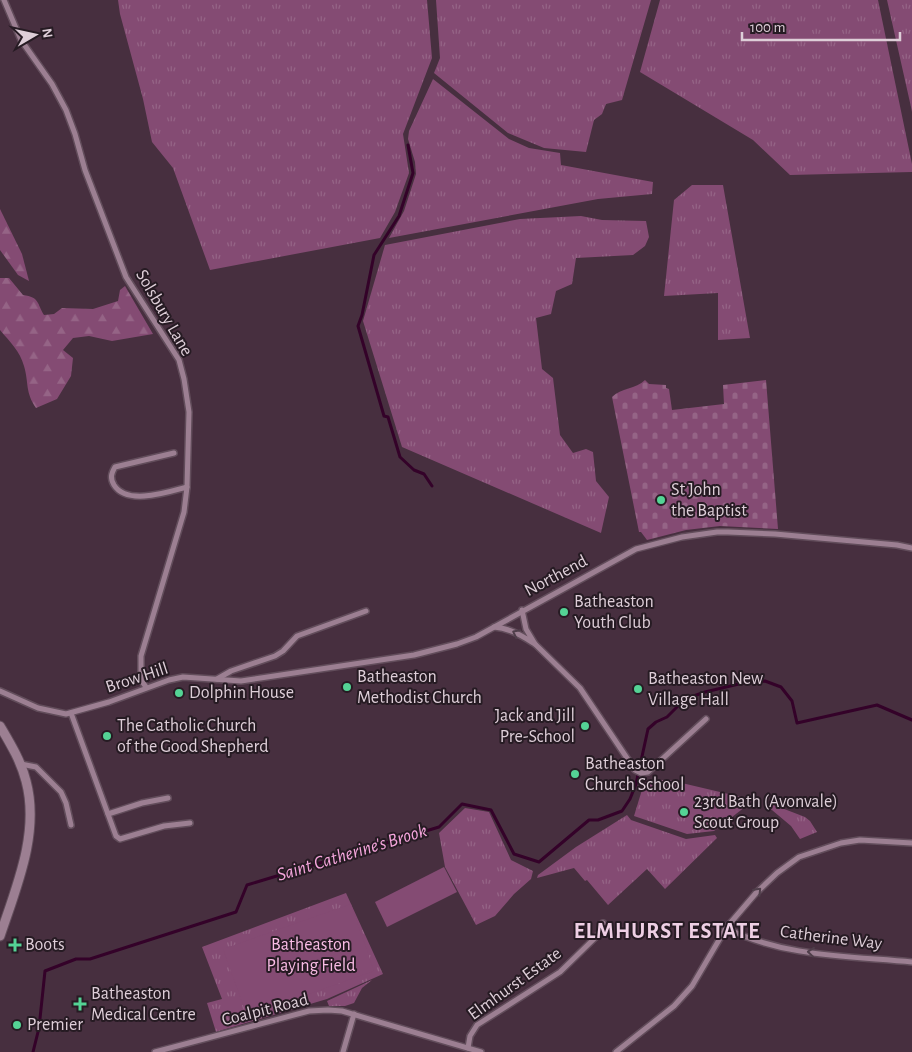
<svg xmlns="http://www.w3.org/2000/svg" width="912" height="1052" font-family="'Alegreya Sans',sans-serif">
<defs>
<pattern id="grass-tufts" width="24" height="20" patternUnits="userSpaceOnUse" patternTransform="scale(1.25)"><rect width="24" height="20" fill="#844b73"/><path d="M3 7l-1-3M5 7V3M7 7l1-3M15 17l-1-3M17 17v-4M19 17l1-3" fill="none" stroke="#956486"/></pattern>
<pattern id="forest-firs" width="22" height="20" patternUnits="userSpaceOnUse" patternTransform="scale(1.25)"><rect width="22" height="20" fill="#844b73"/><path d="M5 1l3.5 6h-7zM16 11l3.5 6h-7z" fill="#956486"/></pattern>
<pattern id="cemetery-stones" width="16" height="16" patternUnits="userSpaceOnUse" patternTransform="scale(1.25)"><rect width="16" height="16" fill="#844b73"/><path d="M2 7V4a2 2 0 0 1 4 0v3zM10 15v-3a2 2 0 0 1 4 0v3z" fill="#956486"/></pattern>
</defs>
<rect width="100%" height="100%" fill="#472f3f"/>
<!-- grass -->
<g fill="url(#grass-tufts)">
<polygon points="118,0 427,0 432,58 403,134 409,173 395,212 380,238 210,270 173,168 152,142 143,99 120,14"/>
<polygon points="436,0 651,0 622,100 606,104 602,114 594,120 586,152 544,148 508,133 434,73 440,58"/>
<polygon points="660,0 878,0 912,164 912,172 790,175 753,140 640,72"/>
<polygon points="887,0 912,0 912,112 911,107"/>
<polygon points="433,79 509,139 529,148 560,153 561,165 653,182 652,194 598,199 389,238 404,211 416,174 415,162 408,139 409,131"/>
<polygon points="692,185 723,185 750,338 718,340 718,293 664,296 674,200"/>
<polygon points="581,216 602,220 646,221 649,237 645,246 633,255 576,258 572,284 556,291 551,314 536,318 542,369 553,378 560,435 573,453 586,449 593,452 596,481 609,497 601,533 402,447 363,321 385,245 520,219"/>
<polygon points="645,780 669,780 754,800 714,831 687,834 634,816"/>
<polygon points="766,802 805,817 810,821 817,832 800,839 791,826 766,805"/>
<polygon points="465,808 489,812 511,860 533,871 531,879 514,894 495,916 476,925 445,867 439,833"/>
<polygon points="627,815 631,820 686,839 715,835 717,838 665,889 647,869 608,905 587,880 585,881 574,868 537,878 538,875 576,847"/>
<polygon points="346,893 383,974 327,999 216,1032 207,1003 222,999 202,947"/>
<polygon points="372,980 362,988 354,1003 345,1006 329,1006 327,1001"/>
</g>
<!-- forest -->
<g fill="url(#forest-firs)">
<polygon points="0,209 22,254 29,281 18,275 0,250"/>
<path d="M0,278H9L23,295C40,297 37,304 44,315L54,314L62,308L93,309L118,301L120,290L125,286L153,334L112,341L89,336L73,338L63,350L73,358L71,376L57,399L36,408C25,392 29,383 24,366C20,351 10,342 0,330Z"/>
</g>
<!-- cemetery -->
<path fill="url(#cemetery-stones)" d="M645,380L649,384L666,385V388L669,389L672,410L724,404L723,385L766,380L778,529L720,526L686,530L647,540L641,532H639L612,397C621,388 636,389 645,380Z"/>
<!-- garden -->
<g fill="#844b73">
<polygon points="444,867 457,892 387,927 375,902"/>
<polygon points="351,904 374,971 247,1016 223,949"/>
</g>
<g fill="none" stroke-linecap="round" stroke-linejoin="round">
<!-- stream -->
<g stroke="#340229" stroke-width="3">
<polyline points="408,145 413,173 399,216 374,255 362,315 358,326 384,416 388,417 400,457 414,470 424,474 432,486"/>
<polyline points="33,1052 39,1028 45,971 76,959 90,959 236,912 247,885 439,827 462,804 491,810 514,854 539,862 589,820 598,820 622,811 630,799 636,784 648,729 656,722 667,717 685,699 705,692 743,683 765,681 781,687 792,701 797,723 877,705 912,720"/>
</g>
<!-- minor casing -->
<g stroke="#624d5b" stroke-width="8">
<g id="minor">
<polyline points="4,0 21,40 52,84 66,110 75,134 85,170 126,277 179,360 184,379 189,412 187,487 184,512 141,656 141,680 146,687"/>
<path d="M174,453L115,467C111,474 110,478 114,485C127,506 168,492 187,487"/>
<path d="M494,627C510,628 522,636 535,644L526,629L522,610"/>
<polyline points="535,644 580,688 635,770 641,773 648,772 706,719"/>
<polyline points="217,679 231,671 275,656 283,651 297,636 366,611"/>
<polyline points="0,691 38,708 66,714 109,702 169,680 183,677 241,681 414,655 457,644 476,637 636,549 682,537 717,532 728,532 775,534 897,545 912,548"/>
<polyline points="71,713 116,836 120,839 164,826 190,823"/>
<polyline points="21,764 36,767 61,792 66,803 71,825"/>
<polyline points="108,814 142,803 168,798"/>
<path d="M726,928C783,957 850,956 912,962"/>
<polyline points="468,1048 470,1036 477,1025 560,972 601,932 603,923"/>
<polyline points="155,1052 309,1011 328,1010 342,1011 481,1052"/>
<polyline points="343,1052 354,1014"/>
<polyline points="616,1052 674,1006 692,986 726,928 756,893 777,873 799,857 841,843 860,840 912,843"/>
</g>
</g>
<!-- tertiary casing -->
<g stroke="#624d5b" stroke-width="11">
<path id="tertiary" d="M0,726C10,743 21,761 26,781C40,833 16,888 0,936"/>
</g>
<!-- minor -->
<use href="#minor" stroke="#9c7f92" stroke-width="5"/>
<!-- tertiary -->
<use href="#tertiary" stroke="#9c7f92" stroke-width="9"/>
</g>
<!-- one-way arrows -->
<defs><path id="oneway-chevron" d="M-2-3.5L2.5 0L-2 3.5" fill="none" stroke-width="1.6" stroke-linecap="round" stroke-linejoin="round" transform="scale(1.25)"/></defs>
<g stroke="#4f3e4a">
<use href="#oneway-chevron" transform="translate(516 633) rotate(-153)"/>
<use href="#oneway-chevron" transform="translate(758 891) rotate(-46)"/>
<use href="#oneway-chevron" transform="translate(811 952) rotate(-174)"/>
</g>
<!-- markers -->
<g fill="#54d395" stroke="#261b23" stroke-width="2">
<circle cx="661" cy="500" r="5"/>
<circle cx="564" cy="612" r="5"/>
<circle cx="347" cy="687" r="5"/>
<circle cx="638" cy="689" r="5"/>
<circle cx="179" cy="693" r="5"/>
<circle cx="585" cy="726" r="5"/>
<circle cx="107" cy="736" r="5"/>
<circle cx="575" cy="774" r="5"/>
<circle cx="684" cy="812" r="5"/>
<path d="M12.5 937.5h5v5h5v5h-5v5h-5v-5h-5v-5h5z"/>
<path d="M77.5 996.5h5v5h5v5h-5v5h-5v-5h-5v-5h5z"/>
<circle cx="17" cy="1025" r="5"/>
</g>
<g text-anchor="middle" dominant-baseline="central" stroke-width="4" stroke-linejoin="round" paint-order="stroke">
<!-- street labels -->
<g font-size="18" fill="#deced8" stroke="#261b23">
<text transform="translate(164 313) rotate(60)">Solsbury Lane</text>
<text transform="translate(556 576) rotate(-28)">Northend</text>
<text transform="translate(137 678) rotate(-18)">Brow Hill</text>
<text transform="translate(831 938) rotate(7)">Catherine Way</text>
<text transform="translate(515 984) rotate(-36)">Elmhurst Estate</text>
<text transform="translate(265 1010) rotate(-14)">Coalpit Road</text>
</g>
<!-- poi labels -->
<g font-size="18" fill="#deced8" stroke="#261b23" text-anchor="start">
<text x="671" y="490">St John<tspan x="671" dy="21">the Baptist</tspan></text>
<text x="574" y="602">Batheaston<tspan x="574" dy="21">Youth Club</tspan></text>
<text x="357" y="677">Batheaston<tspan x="357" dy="21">Methodist Church</tspan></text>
<text x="648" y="679">Batheaston New<tspan x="648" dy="21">Village Hall</tspan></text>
<text x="189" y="693">Dolphin House</text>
<text x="575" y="716" text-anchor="end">Jack and Jill<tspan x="575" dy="21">Pre-School</tspan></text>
<text x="117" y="726">The Catholic Church<tspan x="117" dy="21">of the Good Shepherd</tspan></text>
<text x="585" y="764">Batheaston<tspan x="585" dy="21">Church School</tspan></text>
<text x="694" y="802">23rd Bath (Avonvale)<tspan x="694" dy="21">Scout Group</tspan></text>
<text x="25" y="945">Boots</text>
<text x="91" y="994">Batheaston<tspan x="91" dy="21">Medical Centre</tspan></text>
<text x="27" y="1025">Premier</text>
</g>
<!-- park labels -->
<g font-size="18" fill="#f9bce5" stroke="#261b23">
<text x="311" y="945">Batheaston<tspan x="311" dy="21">Playing Field</tspan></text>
</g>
<!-- water labels -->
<g font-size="19" font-style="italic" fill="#f5a5dc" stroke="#261b23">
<text transform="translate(352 853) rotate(-17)">Saint Catherine's Brook</text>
</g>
<!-- district labels -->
<g font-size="22" font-weight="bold" letter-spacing="1" fill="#eecfe4" stroke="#261b23">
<text x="667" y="931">ELMHURST ESTATE</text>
</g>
</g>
<!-- north arrow -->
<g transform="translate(35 35) rotate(81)" stroke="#261b23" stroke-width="4" paint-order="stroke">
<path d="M0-4L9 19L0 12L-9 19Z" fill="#deced8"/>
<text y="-8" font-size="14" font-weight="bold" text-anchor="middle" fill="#deced8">N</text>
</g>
<!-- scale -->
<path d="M742 32v8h158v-8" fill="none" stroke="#deced8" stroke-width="2.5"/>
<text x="750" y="32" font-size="15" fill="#deced8" stroke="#261b23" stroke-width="4" paint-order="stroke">100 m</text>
</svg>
